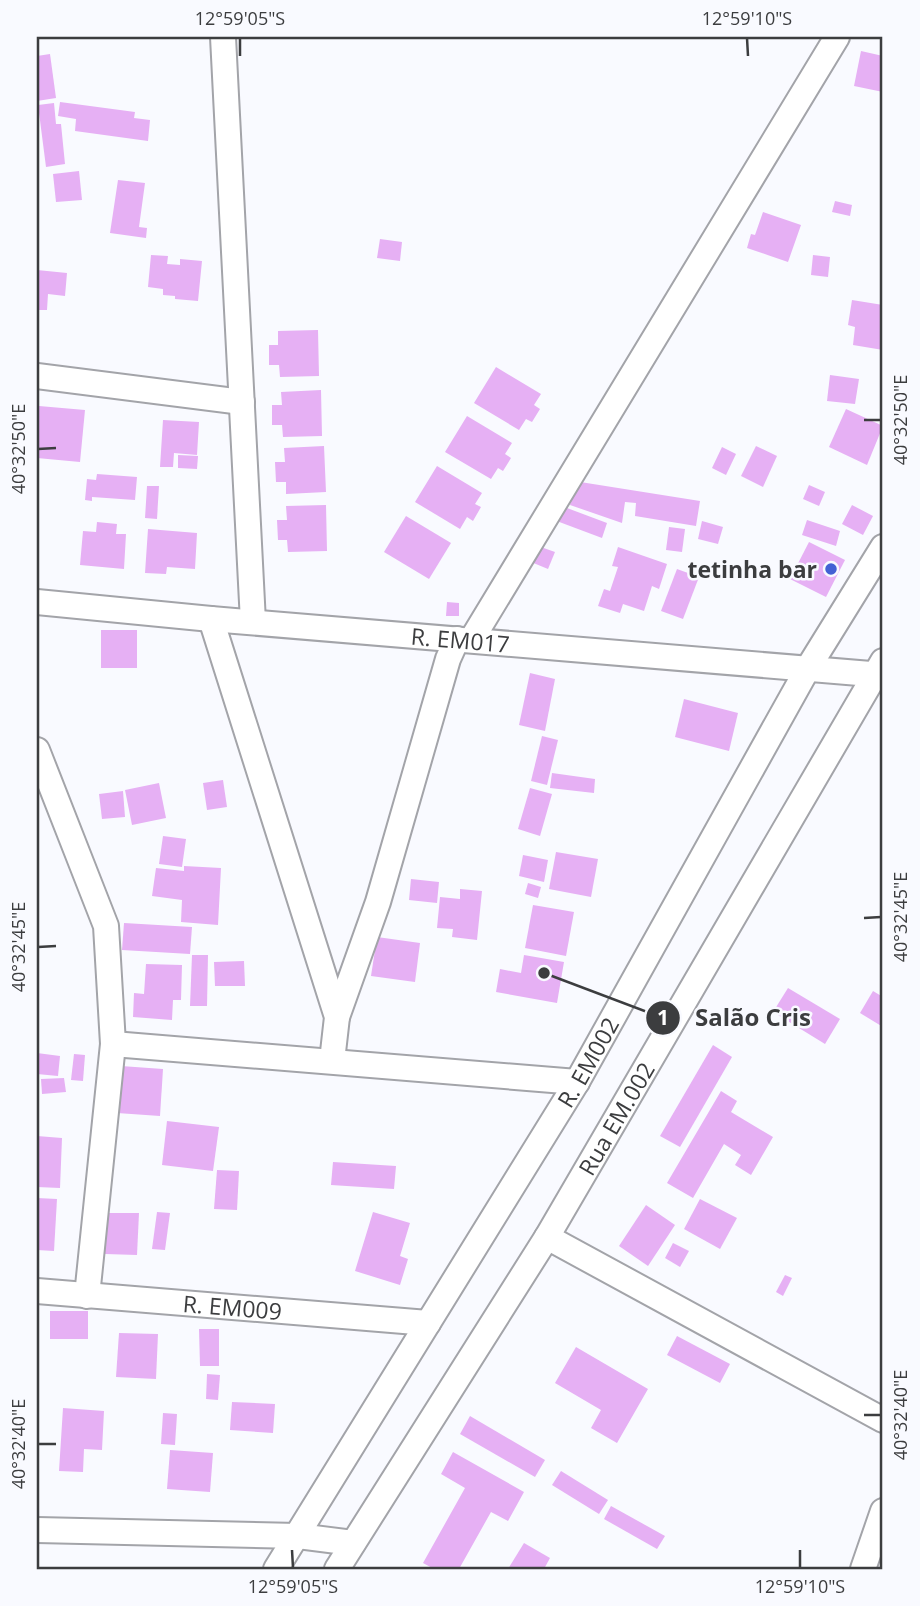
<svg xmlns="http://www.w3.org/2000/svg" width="920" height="1606" font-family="'Open Sans',sans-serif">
<rect width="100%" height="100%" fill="#f9faff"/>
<!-- building -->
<g fill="#e6b0f4">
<polygon points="861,51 883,56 883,92 854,86"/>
<polygon points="50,54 56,98 37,101 37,56"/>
<polygon points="60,102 135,112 134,118 150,120 148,141 75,131 76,119 58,116"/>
<polygon points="54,103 56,124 61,124 65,164 46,167 38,105"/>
<polygon points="79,171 82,200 56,202 53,174"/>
<polygon points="118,180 145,183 139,227 147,228 146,238 110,233"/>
<polygon points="835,201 852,205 850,216 832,212"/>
<polygon points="763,212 801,225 788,262 747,248 751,234 755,235"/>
<polygon points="380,239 402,242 400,261 377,258"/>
<polygon points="151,255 168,256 167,264 180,265 180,259 202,261 198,301 175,299 175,296 163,295 163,289 148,287"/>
<polygon points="813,255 830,257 828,277 811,275"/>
<polygon points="37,270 67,273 65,296 48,294 47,310 37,310"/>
<polygon points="852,300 883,305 883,350 853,345 855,327 848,325"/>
<polygon points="318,330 319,376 280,377 279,365 269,365 269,345 278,345 278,331"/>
<polygon points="496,367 541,394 534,405 540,409 532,422 526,419 519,430 474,403"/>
<polygon points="830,375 859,379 855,404 827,401"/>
<polygon points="321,390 322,436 283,437 282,425 272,425 272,405 282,405 281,392"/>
<polygon points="39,406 85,410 80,462 37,458"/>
<polygon points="846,409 883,426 867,465 829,447"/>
<polygon points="467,416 512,443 505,454 511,458 503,471 498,468 491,479 445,452"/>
<polygon points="163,420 199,422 197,455 174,453 173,467 160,467"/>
<polygon points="324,446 326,492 286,494 286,482 276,482 275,462 285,462 284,448"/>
<polygon points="756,446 777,456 763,487 741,476"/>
<polygon points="722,447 736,454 726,475 712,468"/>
<polygon points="178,455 198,456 197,469 178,468"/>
<polygon points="437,466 482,493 475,504 481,507 473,521 467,517 460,529 415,502"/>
<polygon points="97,474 137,477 135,500 92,497 92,501 85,500 87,479 96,480"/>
<polygon points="574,481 700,501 696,526 635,516 636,503 625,502 622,523 570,505"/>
<polygon points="809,485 825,492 819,506 803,499"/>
<polygon points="147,486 159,486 157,519 145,518"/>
<polygon points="326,505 327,551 288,552 287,540 278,540 277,520 287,520 286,506"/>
<polygon points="559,505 607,523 602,538 554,520"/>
<polygon points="852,505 873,516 863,535 842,524"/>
<polygon points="406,516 451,543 429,579 384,552"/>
<polygon points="807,520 840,531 836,546 802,535"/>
<polygon points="702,521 723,527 718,544 698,539"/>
<polygon points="97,522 117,524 116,534 126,534 124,569 80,565 83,531 96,532"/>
<polygon points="669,527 685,529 682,552 666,550"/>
<polygon points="148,529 197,533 195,569 167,567 166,574 145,573"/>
<polygon points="809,542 845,560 826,597 790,579"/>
<polygon points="538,546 555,552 548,569 531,562"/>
<polygon points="618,547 667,564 659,589 652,586 644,611 623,604 620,613 598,606 604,589 610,591 618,567 612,566"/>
<polygon points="677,569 699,577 683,619 661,611"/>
<polygon points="447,602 459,603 459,616 446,616"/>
<rect x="101" y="630" width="36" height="38"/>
<polygon points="530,673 555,679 545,731 519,725"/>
<polygon points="684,699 738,713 729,751 675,737"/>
<polygon points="542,736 558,740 547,785 531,781"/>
<polygon points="552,773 595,779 594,793 550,788"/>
<polygon points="223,780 227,807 207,810 203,783"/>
<polygon points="159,783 166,818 132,825 125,790"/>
<polygon points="530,788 552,794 540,836 518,829"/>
<polygon points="123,791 125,817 102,819 99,794"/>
<polygon points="163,836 186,839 182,867 159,864"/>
<polygon points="556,852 598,859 591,897 549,889"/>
<polygon points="523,855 548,860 544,882 519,876"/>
<polygon points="184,866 221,868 218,925 181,922 182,900 152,896 156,868 184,871"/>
<polygon points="411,879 439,882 437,903 409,900"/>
<polygon points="528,883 541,887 538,898 525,894"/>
<polygon points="460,889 482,891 477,940 452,937 453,929 437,928 440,897 460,899"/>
<polygon points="533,905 574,912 566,956 525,948"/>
<polygon points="124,923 192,927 190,954 122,950"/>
<polygon points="377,937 420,943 415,982 371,976"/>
<polygon points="192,955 208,955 207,1006 190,1006"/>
<polygon points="524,955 564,962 557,1003 496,992 500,969 521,973"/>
<polygon points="244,961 245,986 215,986 214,962"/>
<polygon points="146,964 182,965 181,1000 173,1000 172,1020 133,1017 134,993 144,994"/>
<polygon points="788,988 840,1019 825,1044 773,1012"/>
<polygon points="873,991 883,997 883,1027 860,1013"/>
<polygon points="713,1045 732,1057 680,1147 660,1136"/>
<polygon points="37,1053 60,1056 58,1076 37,1074"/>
<polygon points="74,1054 85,1055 83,1081 71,1080"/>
<polygon points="121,1066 163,1069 160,1116 117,1113"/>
<polygon points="64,1078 66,1092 42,1094 41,1079"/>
<polygon points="721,1091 737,1101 731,1112 773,1137 751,1175 735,1165 741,1155 724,1144 693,1198 667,1183"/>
<polygon points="167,1121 219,1127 213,1171 162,1165"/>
<polygon points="37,1136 62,1138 60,1188 37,1187"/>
<polygon points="333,1162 396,1166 394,1189 331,1185"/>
<polygon points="217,1170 239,1171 237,1210 214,1209"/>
<polygon points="37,1198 57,1199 54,1251 37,1250"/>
<polygon points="700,1199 737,1218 720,1249 684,1229"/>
<polygon points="646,1205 675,1225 648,1266 619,1246"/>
<polygon points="157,1212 170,1213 165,1250 152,1249"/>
<polygon points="373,1212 410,1223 400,1256 408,1259 400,1285 355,1271"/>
<polygon points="105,1213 139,1213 137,1255 105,1254"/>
<polygon points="673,1243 689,1251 680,1267 665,1258"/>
<polygon points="785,1275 792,1278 783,1296 776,1292"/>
<rect x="50" y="1311" width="38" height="28"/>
<polygon points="199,1329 219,1329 219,1366 200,1366"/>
<polygon points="119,1333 158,1334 156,1379 116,1377"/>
<polygon points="677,1336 730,1364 720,1383 667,1355"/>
<polygon points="576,1347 648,1389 617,1443 591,1428 601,1410 555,1383"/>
<polygon points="207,1374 220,1375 218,1400 206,1399"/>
<polygon points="232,1402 275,1404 273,1433 230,1430"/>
<polygon points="63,1408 104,1411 102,1450 84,1449 83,1472 59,1471"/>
<polygon points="163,1413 177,1414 175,1445 161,1444"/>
<polygon points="470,1416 545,1460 535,1477 460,1434"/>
<polygon points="170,1450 213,1453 210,1492 167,1489"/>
<polygon points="453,1452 524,1492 508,1521 491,1512 459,1569 434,1569 423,1563 465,1488 441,1474"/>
<polygon points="561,1471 608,1500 599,1514 552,1485"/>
<polygon points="611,1506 665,1536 657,1549 604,1519"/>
<polygon points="524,1543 550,1558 544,1569 508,1569"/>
</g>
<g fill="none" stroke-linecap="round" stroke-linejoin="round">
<!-- minor casing -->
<g stroke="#a3a4a9" stroke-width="28">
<g id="minor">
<polyline points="223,37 253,622"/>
<polyline points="37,376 242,402"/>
<path id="s1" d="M37,602L211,619L883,675"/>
<polyline points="211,619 337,1017 332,1061"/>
<polyline points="472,639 837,37"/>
<polyline points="37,750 106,926 113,1044 87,1296"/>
<polyline points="337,1017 378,902 448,659 457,639"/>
<polyline points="113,1044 577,1082"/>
<polyline points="547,1237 883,1420"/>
<path id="s2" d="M37,1291L428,1323"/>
<polyline points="37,1530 298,1536 353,1543"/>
<path id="s3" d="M276,1569L577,1082L808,668L883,547"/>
<path id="s4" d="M337,1569L547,1237L883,661"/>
<polyline points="863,1569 883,1511"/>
</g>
</g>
<!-- minor -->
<use href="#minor" stroke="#fff" stroke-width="24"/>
</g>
<!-- ticks -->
<path fill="none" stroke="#3c3d3f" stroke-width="2.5" d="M240,38V56M747,38L748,56M864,420H881M38,449L56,448M864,918L881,917M38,947L56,946M864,1415H881M38,1444H56M292,1550L293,1568M800,1550V1568"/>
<!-- markers -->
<circle fill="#4361d4" stroke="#f9faff" stroke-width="2.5" cx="831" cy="569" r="7"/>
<g text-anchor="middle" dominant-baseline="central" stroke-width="5" stroke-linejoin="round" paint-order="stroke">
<!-- poi labels -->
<g font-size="23" font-weight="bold" fill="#3c3d3f" stroke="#f9faff" text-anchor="end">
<text x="817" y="569">tetinha bar</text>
</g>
<!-- street labels -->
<g font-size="23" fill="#3c3d3f" stroke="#f9faff">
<text stroke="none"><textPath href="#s1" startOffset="425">R. EM017</textPath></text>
<text stroke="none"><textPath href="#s3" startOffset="595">R. EM002</textPath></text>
<text stroke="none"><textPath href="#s4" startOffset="530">Rua EM.002</textPath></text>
<text stroke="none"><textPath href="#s2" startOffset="196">R. EM009</textPath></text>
</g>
</g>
<!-- callouts -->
<path fill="none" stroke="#3c3d3f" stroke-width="2.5" d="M544 973L663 1018"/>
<g fill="#3c3d3f" stroke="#f9faff" stroke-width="2.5">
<circle cx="544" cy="973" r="7"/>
<circle cx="663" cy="1018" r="18"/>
</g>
<g font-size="21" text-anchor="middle" font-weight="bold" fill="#fff">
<text x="663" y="1025">1</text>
</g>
<g font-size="24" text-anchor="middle" font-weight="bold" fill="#3c3d3f" stroke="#f9faff" stroke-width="5" stroke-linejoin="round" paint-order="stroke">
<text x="753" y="1026">Salão Cris</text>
</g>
<!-- border -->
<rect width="920" height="1606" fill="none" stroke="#f9faff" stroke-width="77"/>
<rect x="38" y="38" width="843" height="1530" fill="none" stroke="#3c3d3f" stroke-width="2.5"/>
<g font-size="18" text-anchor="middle" fill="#3c3d3f">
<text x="240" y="25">12°59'05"S</text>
<text x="747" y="25">12°59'10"S</text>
<text transform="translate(901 420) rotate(-90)" y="6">40°32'50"E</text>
<text transform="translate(19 449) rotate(-90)" y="6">40°32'50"E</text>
<text transform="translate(901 917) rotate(-90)" y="6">40°32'45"E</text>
<text transform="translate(19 947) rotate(-90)" y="6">40°32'45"E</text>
<text transform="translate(901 1415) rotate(-90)" y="6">40°32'40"E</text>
<text transform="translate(19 1444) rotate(-90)" y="6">40°32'40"E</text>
<text x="293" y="1593">12°59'05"S</text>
<text x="800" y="1593">12°59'10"S</text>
</g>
</svg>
